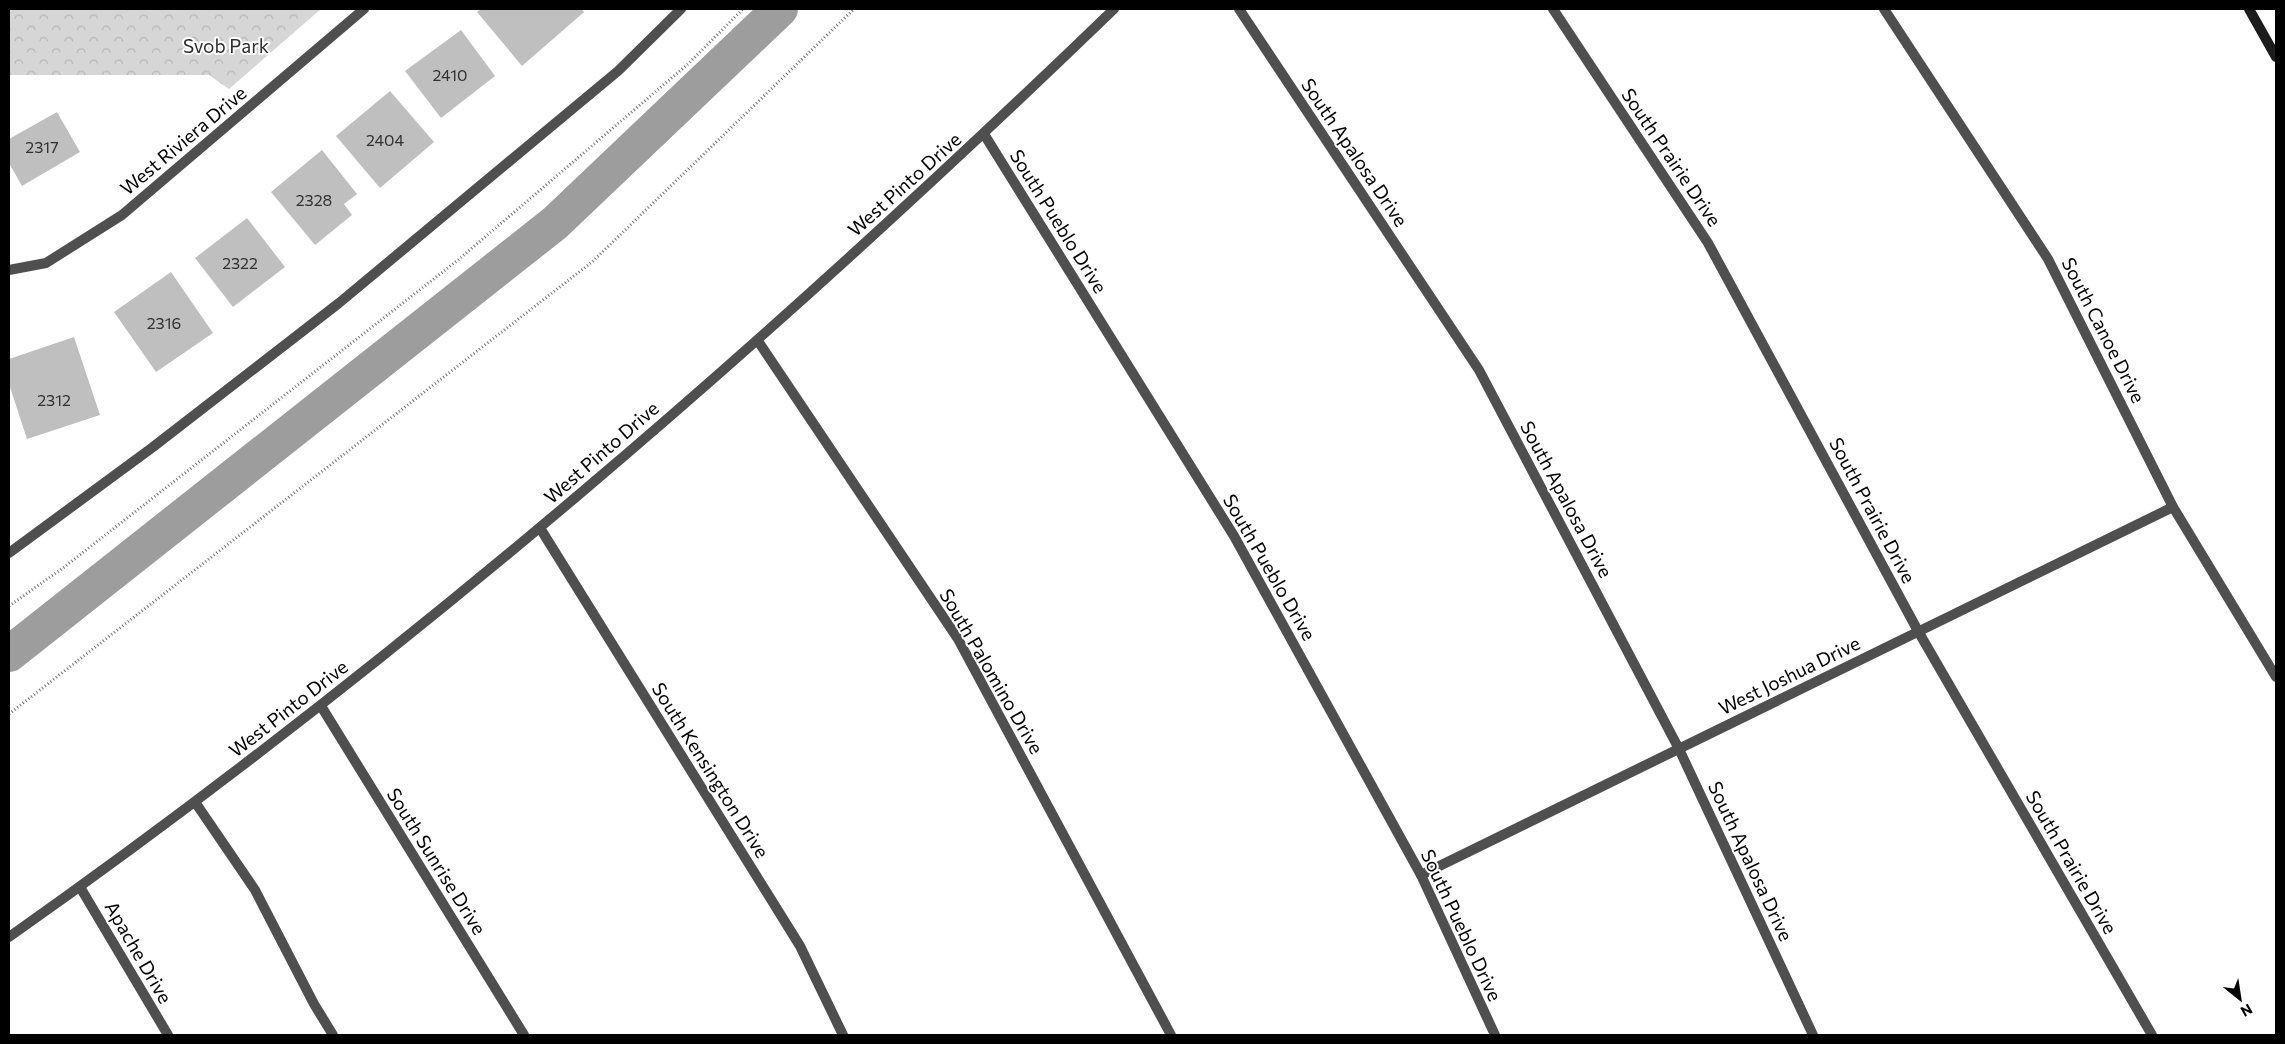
<svg xmlns="http://www.w3.org/2000/svg" width="2285" height="1044" font-family="Commissioner,sans-serif">
<defs>
<pattern id="park-crowns" width="20" height="18" patternUnits="userSpaceOnUse" patternTransform="scale(1.25)"><rect width="20" height="18" fill="#d6d6d6"/><path d="M2 6a3 3 0 1 1 6 0M12 15a3 3 0 1 1 6 0" fill="none" stroke="#b6b6b6"/></pattern>
</defs>
<rect width="100%" height="100%" fill="#fff"/>
<!-- park -->
<polygon fill="url(#park-crowns)" points="9,9 321,9 229,89 209,75 9,75"/>
<g fill="none" stroke-linecap="round" stroke-linejoin="round">
<!-- canal -->
<polyline stroke="#9d9d9d" stroke-width="36" points="9,654 555,223 780,9"/>
</g>
<!-- building -->
<g fill="#bfbfbf">
<polygon points="481,9 582,9 584,12 522,66 477,12"/>
<polygon points="461,30 495,76 441,118 405,71"/>
<polygon points="390,91 434,142 380,188 336,136"/>
<polygon points="57,112 80,152 22,186 9,163 9,139"/>
<polygon points="322,150 357,194 344,204 352,215 315,245 271,192"/>
<polygon points="247,218 285,267 233,307 195,258"/>
<polygon points="171,272 213,333 156,372 114,312"/>
<polygon points="74,337 100,415 27,439 9,384 9,359"/>
</g>
<g fill="none" stroke-linecap="round" stroke-linejoin="round">
<!-- path -->
<g stroke="#717171" stroke-width="3" stroke-dasharray="1 2.5" stroke-linecap="butt">
<polyline points="9,606 63,568 458,260 688,64 743,9"/>
<polyline points="9,714 592,262 854,9"/>
</g>
<!-- lane -->
<g stroke="#4f4f4f" stroke-width="10">
<polyline points="9,553 153,447 339,303 618,71 681,9"/>
<polyline points="195,802 255,890 314,1004 333,1035"/>
</g>
<!-- street -->
<g stroke="#4f4f4f" stroke-width="10">
<polyline points="1239,9 1479,370 1679,749 1813,1035"/>
<polyline points="1553,9 1708,243 1918,631 2152,1035"/>
<polyline points="1884,9 2048,259 2173,507 2276,677"/>
<polyline points="984,134 1234,536 1421,875 1495,1035"/>
<polyline points="9,270 46,263 122,215 364,9"/>
<polyline points="758,341 958,639 1171,1035"/>
<polyline points="540,528 800,946 843,1035"/>
<polyline points="321,706 524,1035"/>
<polyline points="1421,875 2173,507"/>
<polyline points="80,887 168,1035"/>
<path d="M9,937C402,660 768,343 1114,9"/>
</g>
<!-- secondary -->
<polyline stroke="#1c1c1c" stroke-width="10" points="2249,9 2276,57"/>
</g>
<g text-anchor="middle" dominant-baseline="central" stroke-width="4" stroke-linejoin="round" paint-order="stroke">
<!-- number labels -->
<g font-size="16" fill="#303030">
<text x="450" y="74">2410</text>
<text x="385" y="139">2404</text>
<text x="42" y="146">2317</text>
<text x="314" y="199">2328</text>
<text x="240" y="262">2322</text>
<text x="164" y="322">2316</text>
<text x="54" y="399">2312</text>
</g>
<!-- park labels -->
<g font-size="19" fill="#2d2d2d" stroke="#fff">
<text x="226" y="45">Svob Park</text>
</g>
<!-- street labels -->
<g font-size="19" fill="#000" stroke="#fff">
<text transform="translate(183 140) rotate(-40)">West Riviera Drive</text>
<text transform="translate(1355 152) rotate(56)">South Apalosa Drive</text>
<text transform="translate(1672 157) rotate(56)">South Prairie Drive</text>
<text transform="translate(904 184) rotate(-42)">West Pinto Drive</text>
<text transform="translate(1059 221) rotate(58)">South Pueblo Drive</text>
<text transform="translate(2104 330) rotate(63)">South Canoe Drive</text>
<text transform="translate(601 452) rotate(-41)">West Pinto Drive</text>
<text transform="translate(1567 499) rotate(62)">South Apalosa Drive</text>
<text transform="translate(1873 510) rotate(62)">South Prairie Drive</text>
<text transform="translate(1270 567) rotate(60)">South Pueblo Drive</text>
<text transform="translate(992 671) rotate(60)">South Palomino Drive</text>
<text transform="translate(1789 675) rotate(-26)">West Joshua Drive</text>
<text transform="translate(288 708) rotate(-38)">West Pinto Drive</text>
<text transform="translate(711 770) rotate(58)">South Kensington Drive</text>
<text transform="translate(437 861) rotate(58)">South Sunrise Drive</text>
<text transform="translate(1751 861) rotate(65)">South Apalosa Drive</text>
<text transform="translate(2072 862) rotate(60)">South Prairie Drive</text>
<text transform="translate(1462 925) rotate(65)">South Pueblo Drive</text>
<text transform="translate(139 952) rotate(60)">Apache Drive</text>
</g>
</g>
<!-- border -->
<rect width="2285" height="1044" fill="none" stroke="#000000" stroke-width="20"/>
<!-- north arrow -->
<g transform="translate(2240 999) rotate(150)" stroke="#ffffff" stroke-width="4" paint-order="stroke">
<path d="M0-4L9 19L0 12L-9 19Z" fill="#000000"/>
<text y="-8" font-size="14" font-weight="bold" text-anchor="middle" fill="#000000">N</text>
</g>
</svg>
